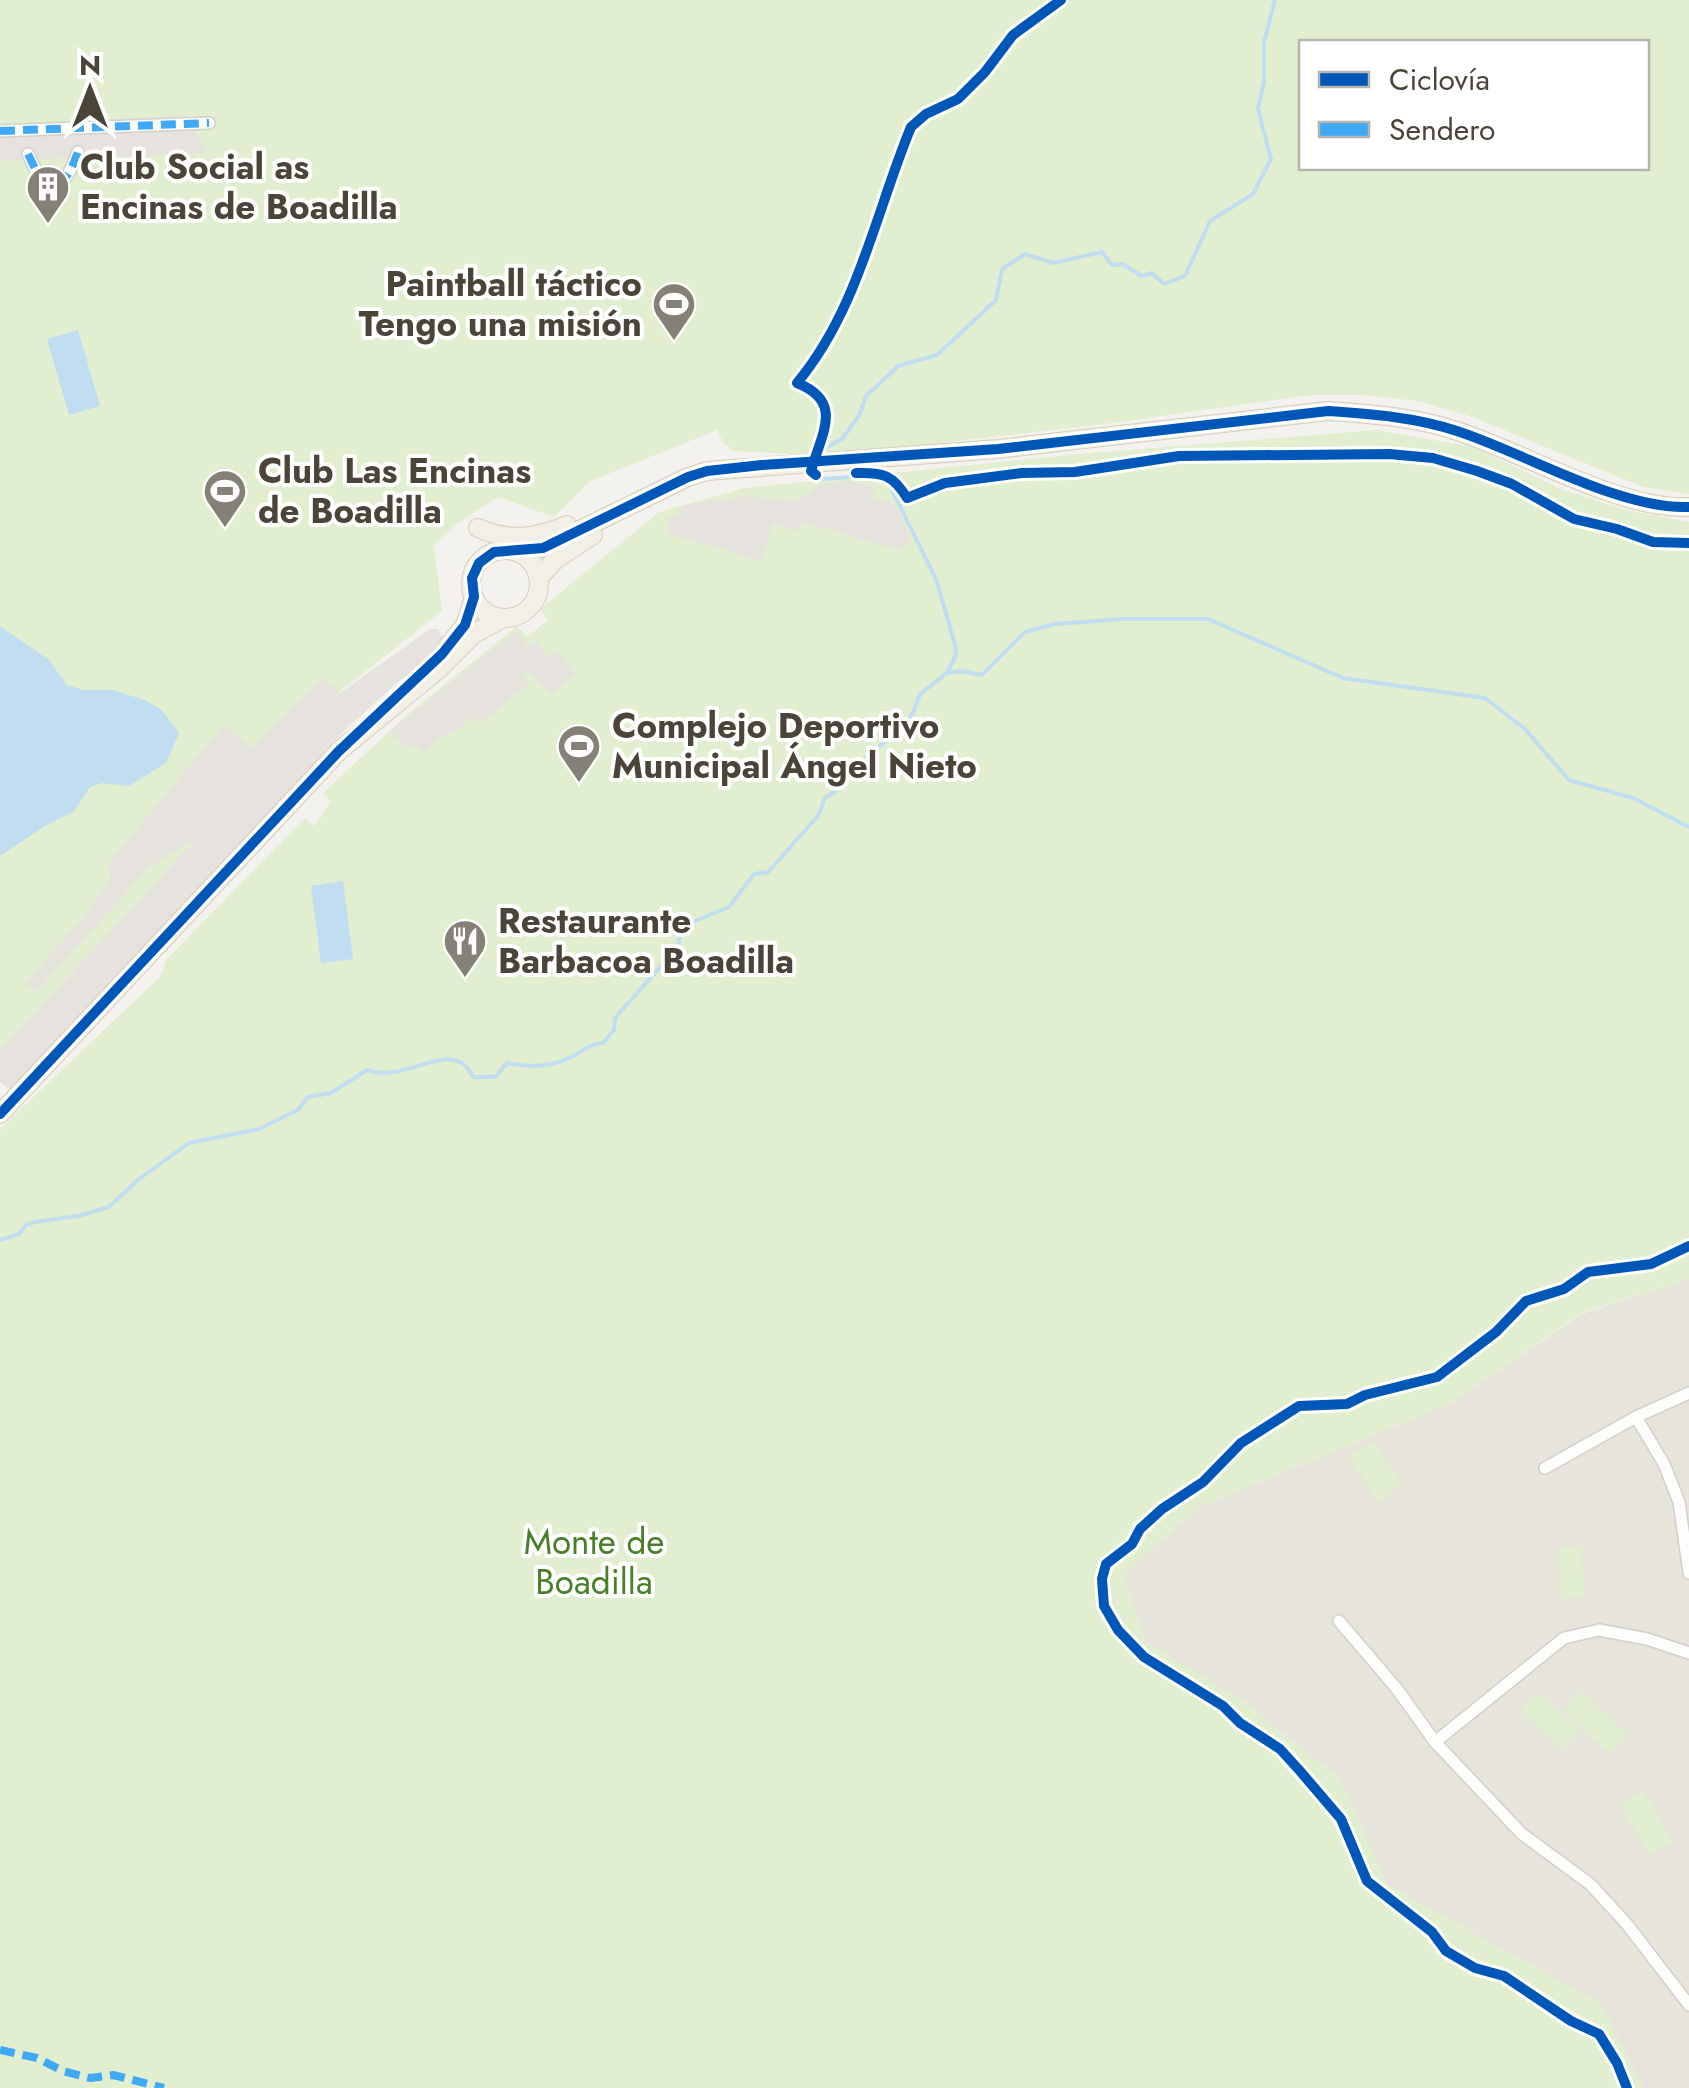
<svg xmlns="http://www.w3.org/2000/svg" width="1689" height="2088" font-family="Jost,sans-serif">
<rect width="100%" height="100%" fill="#f4f2ee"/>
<!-- residential -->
<polygon fill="#e7e4dc" points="1689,1279 1689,2088 1643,2088 1601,2004 1387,1885 1340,1779 1240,1699 1145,1642 1123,1575 1199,1507 1451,1403 1582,1314"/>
<!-- green -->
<g fill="#e1eecf" fill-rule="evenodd">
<path d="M0,0H1689V494L1643,487L1470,416L1418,401L1365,395H1311L1097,425L905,447L794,454L733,451L723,442L717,430L590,481L554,517L498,497L458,523L434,545L442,611L315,711L0,1050ZM1302,42H1646V168H1302Z"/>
<path d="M1376,430L1473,447L1561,489L1626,510L1689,522V1279L1582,1313L1451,1403L1199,1507L1123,1575L1146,1642L1240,1699L1340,1779L1388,1885L1601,2004L1643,2088H0V1129L161,976L167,959L305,818L313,826C322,819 322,810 331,803L323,793L408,714L517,626L527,637L548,620L540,609L659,512L745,488L1079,454Z"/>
<polygon points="1373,1441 1402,1486 1378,1501 1349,1456"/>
<polygon points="1581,1547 1585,1597 1561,1599 1558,1548"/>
<polygon points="1582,1691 1628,1734 1610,1753 1563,1711"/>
<polygon points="1537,1692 1579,1730 1562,1749 1520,1711"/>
<polygon points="1643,1791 1673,1841 1650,1855 1620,1804"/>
</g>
<!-- parking -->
<g fill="#e6e3df">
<polygon points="186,115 208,153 0,161 0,125"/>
<polygon points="847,480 875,487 872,497 891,503 898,510 912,542 905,544 903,551 803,522 800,531 773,523 762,561 667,533 668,517 682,514 681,506 748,496 797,501 819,485"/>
<polygon points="430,629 438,629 445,641 440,651 398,682 347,728 11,1091 0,1082 0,1050 197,838 149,867 36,992 25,983 80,921 111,878 107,865 221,728 227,727 251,748 322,678 340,693"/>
<polygon points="516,631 528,646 536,641 548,657 558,650 576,674 551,695 529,672 522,677 529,684 479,724 472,717 460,728 439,738 425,753 414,744 409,749 389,731"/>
</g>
<!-- water -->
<g fill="#c0ddf1">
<polygon points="78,330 100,406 69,415 47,339"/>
<polygon points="0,626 49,660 67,685 83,690 112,690 145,700 162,710 179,733 167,761 161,766 129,786 102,783 90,787 74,811 43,827 0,856"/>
<polygon points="343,881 353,959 321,963 311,886"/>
</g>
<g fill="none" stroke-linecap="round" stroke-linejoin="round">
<!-- stream -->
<g stroke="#c0ddf1" stroke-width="4">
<polyline points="819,452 843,438 860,414 866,396 898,366 937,355 996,300 1002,269 1025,254 1053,263 1102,252 1112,265 1123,264 1141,276 1152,273 1164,284 1185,276 1210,221 1253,194 1271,159 1258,109 1264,82 1264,42 1275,0"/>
<polyline points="813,471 813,475 820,479 883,475 887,480 936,579 955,645 956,655 947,673"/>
<path d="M0,1240L19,1234L26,1225L35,1222L78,1216L109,1207L139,1179L189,1143L259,1129L298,1110L308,1097L331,1093L367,1070C407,1085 453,1034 473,1077H495L507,1063C530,1067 551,1068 573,1056C584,1050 589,1044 603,1043L614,1030L615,1018L677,948L683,926L729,907L754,874L768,872L818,816L825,798L839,789L865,758L900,730L913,713L920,694L947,673L961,671L982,675L1025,632L1055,624L1123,619H1208L1343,678L1485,698L1525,729L1569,780L1633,798L1689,827"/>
</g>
<!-- street casing -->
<g stroke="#d2d0cb" stroke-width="14">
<g id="street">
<polyline points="0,131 209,123"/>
<path d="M28,154L41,181C66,189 70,172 78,152"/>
<polyline points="1636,1417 1664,1464 1679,1502 1689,1573"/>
<polyline points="1545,1468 1636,1417 1689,1393"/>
<polyline points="1339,1621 1397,1689 1435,1742 1522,1834 1590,1884 1626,1923 1689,2005"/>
<polyline points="1435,1742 1564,1638 1599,1630 1647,1639 1689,1653"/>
</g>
</g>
<!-- primary casing -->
<g stroke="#d6cebb" stroke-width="20">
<g id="primary">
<path d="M478,528C510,542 536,538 567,525"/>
<path d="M508,550L543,548L688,477L707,471L998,449L1328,411C1371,414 1415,417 1457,431C1525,453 1620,510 1689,507"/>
<circle cx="505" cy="584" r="34"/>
<polyline points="539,578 555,560 593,535"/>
<polyline points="448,646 465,625 474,597"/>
<polyline points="0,1114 339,751 440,668 474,634 503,618"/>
</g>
</g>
<!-- street -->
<use href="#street" stroke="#fdfdfc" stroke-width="11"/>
<!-- primary -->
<use href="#primary" stroke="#f2efe6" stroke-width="18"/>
<!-- quiet -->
<g stroke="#3fa9f5" stroke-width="8" stroke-dasharray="15 8" stroke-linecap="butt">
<polyline points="0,131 209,123"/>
<path d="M28,154L41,181C66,189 70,172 78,152"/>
<polyline points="0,2050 37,2058 63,2071 90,2078 113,2075 164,2088"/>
</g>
<!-- cycleway casing -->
<g stroke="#fff" stroke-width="16">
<g id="cycleway">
<path d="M856,473C883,472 893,475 907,498L945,483L1022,473L1075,472L1179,456L1389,454L1433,458L1477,471L1512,484L1574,519L1617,529L1653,542L1689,543"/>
<path d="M816,475L811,471C821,434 845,402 797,383C858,310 875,214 911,127L926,114L958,99L985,72L1013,35L1061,0"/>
<path d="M0,1114L339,751L442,654L465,625L474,597L472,578L479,563L494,552L543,548L688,477L707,471L762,465L998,449L1328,411C1371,414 1415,417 1457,431C1525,453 1620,510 1689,507"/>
<polyline points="1627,2088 1617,2063 1599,2034 1571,2021 1504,1976 1475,1968 1446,1951 1432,1932 1367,1881 1341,1819 1300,1771 1280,1749 1240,1723 1223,1706 1144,1657 1118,1630 1104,1606 1102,1579 1106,1564 1132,1544 1140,1529 1162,1509 1203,1482 1241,1443 1299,1406 1347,1404 1365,1395 1437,1377 1496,1332 1526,1301 1564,1289 1588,1272 1651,1264 1689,1246"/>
</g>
</g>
<!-- cycleway -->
<use href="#cycleway" stroke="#0057b8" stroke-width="10"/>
</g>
<!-- icons -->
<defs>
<g id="building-pin" transform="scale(2.25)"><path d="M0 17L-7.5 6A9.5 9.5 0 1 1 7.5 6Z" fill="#868178" stroke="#fff"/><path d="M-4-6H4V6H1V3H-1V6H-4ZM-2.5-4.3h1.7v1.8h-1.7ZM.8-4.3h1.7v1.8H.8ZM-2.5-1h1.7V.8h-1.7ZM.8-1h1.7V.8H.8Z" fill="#fff"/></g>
<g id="stadium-pin" transform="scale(2.25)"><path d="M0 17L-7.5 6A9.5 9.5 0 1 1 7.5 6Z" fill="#868178" stroke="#fff"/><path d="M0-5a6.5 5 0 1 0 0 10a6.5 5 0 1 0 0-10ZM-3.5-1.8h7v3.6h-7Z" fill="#fff"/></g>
<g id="restaurant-pin" transform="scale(2.25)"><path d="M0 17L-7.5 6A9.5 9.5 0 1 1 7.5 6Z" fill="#868178" stroke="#fff"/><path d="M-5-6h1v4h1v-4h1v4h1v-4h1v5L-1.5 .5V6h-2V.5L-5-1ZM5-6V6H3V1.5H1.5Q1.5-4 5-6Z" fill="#fff"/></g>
</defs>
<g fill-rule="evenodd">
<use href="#building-pin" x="48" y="187"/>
<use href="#stadium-pin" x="674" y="304"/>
<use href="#stadium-pin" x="225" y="491"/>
<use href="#stadium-pin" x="579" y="746"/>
<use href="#restaurant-pin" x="465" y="941"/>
</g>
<g text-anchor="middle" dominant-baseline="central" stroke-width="8" stroke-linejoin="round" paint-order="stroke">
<!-- poi labels -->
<g font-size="35" font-weight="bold" fill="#4b4439" stroke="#fff" text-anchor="start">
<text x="80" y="167">Club Social as<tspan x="80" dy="40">Encinas de Boadilla</tspan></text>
<text x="642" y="284" text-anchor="end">Paintball táctico<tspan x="642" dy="40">Tengo una misión</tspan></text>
<text x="258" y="471">Club Las Encinas<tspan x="258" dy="40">de Boadilla</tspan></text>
<text x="612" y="726">Complejo Deportivo<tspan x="612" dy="40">Municipal Ángel Nieto</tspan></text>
<text x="498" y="921">Restaurante<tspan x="498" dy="40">Barbacoa Boadilla</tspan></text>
</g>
<!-- park labels -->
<g font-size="35" fill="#4a7f2a" stroke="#fff">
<text x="594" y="1542">Monte de<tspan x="594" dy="40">Boadilla</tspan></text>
</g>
</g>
<!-- legend -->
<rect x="1299" y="40" width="350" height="130" fill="#ffffff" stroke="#b7b4b0" stroke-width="2.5"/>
<rect x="1319" y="72" width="50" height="15" fill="#0057b8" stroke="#b7b4b0" stroke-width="2.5"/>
<text x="1389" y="90" font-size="30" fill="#4b4439">Ciclovía</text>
<rect x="1319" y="122" width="50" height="15" fill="#3fa9f5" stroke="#b7b4b0" stroke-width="2.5"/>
<text x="1389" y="140" font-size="30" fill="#4b4439">Sendero</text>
<!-- north arrow -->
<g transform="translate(90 90)" stroke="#ffffff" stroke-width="8" paint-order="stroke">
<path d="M0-8L18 38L0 25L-18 38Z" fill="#4b4439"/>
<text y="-15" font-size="28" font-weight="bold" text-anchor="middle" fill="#4b4439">N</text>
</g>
</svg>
